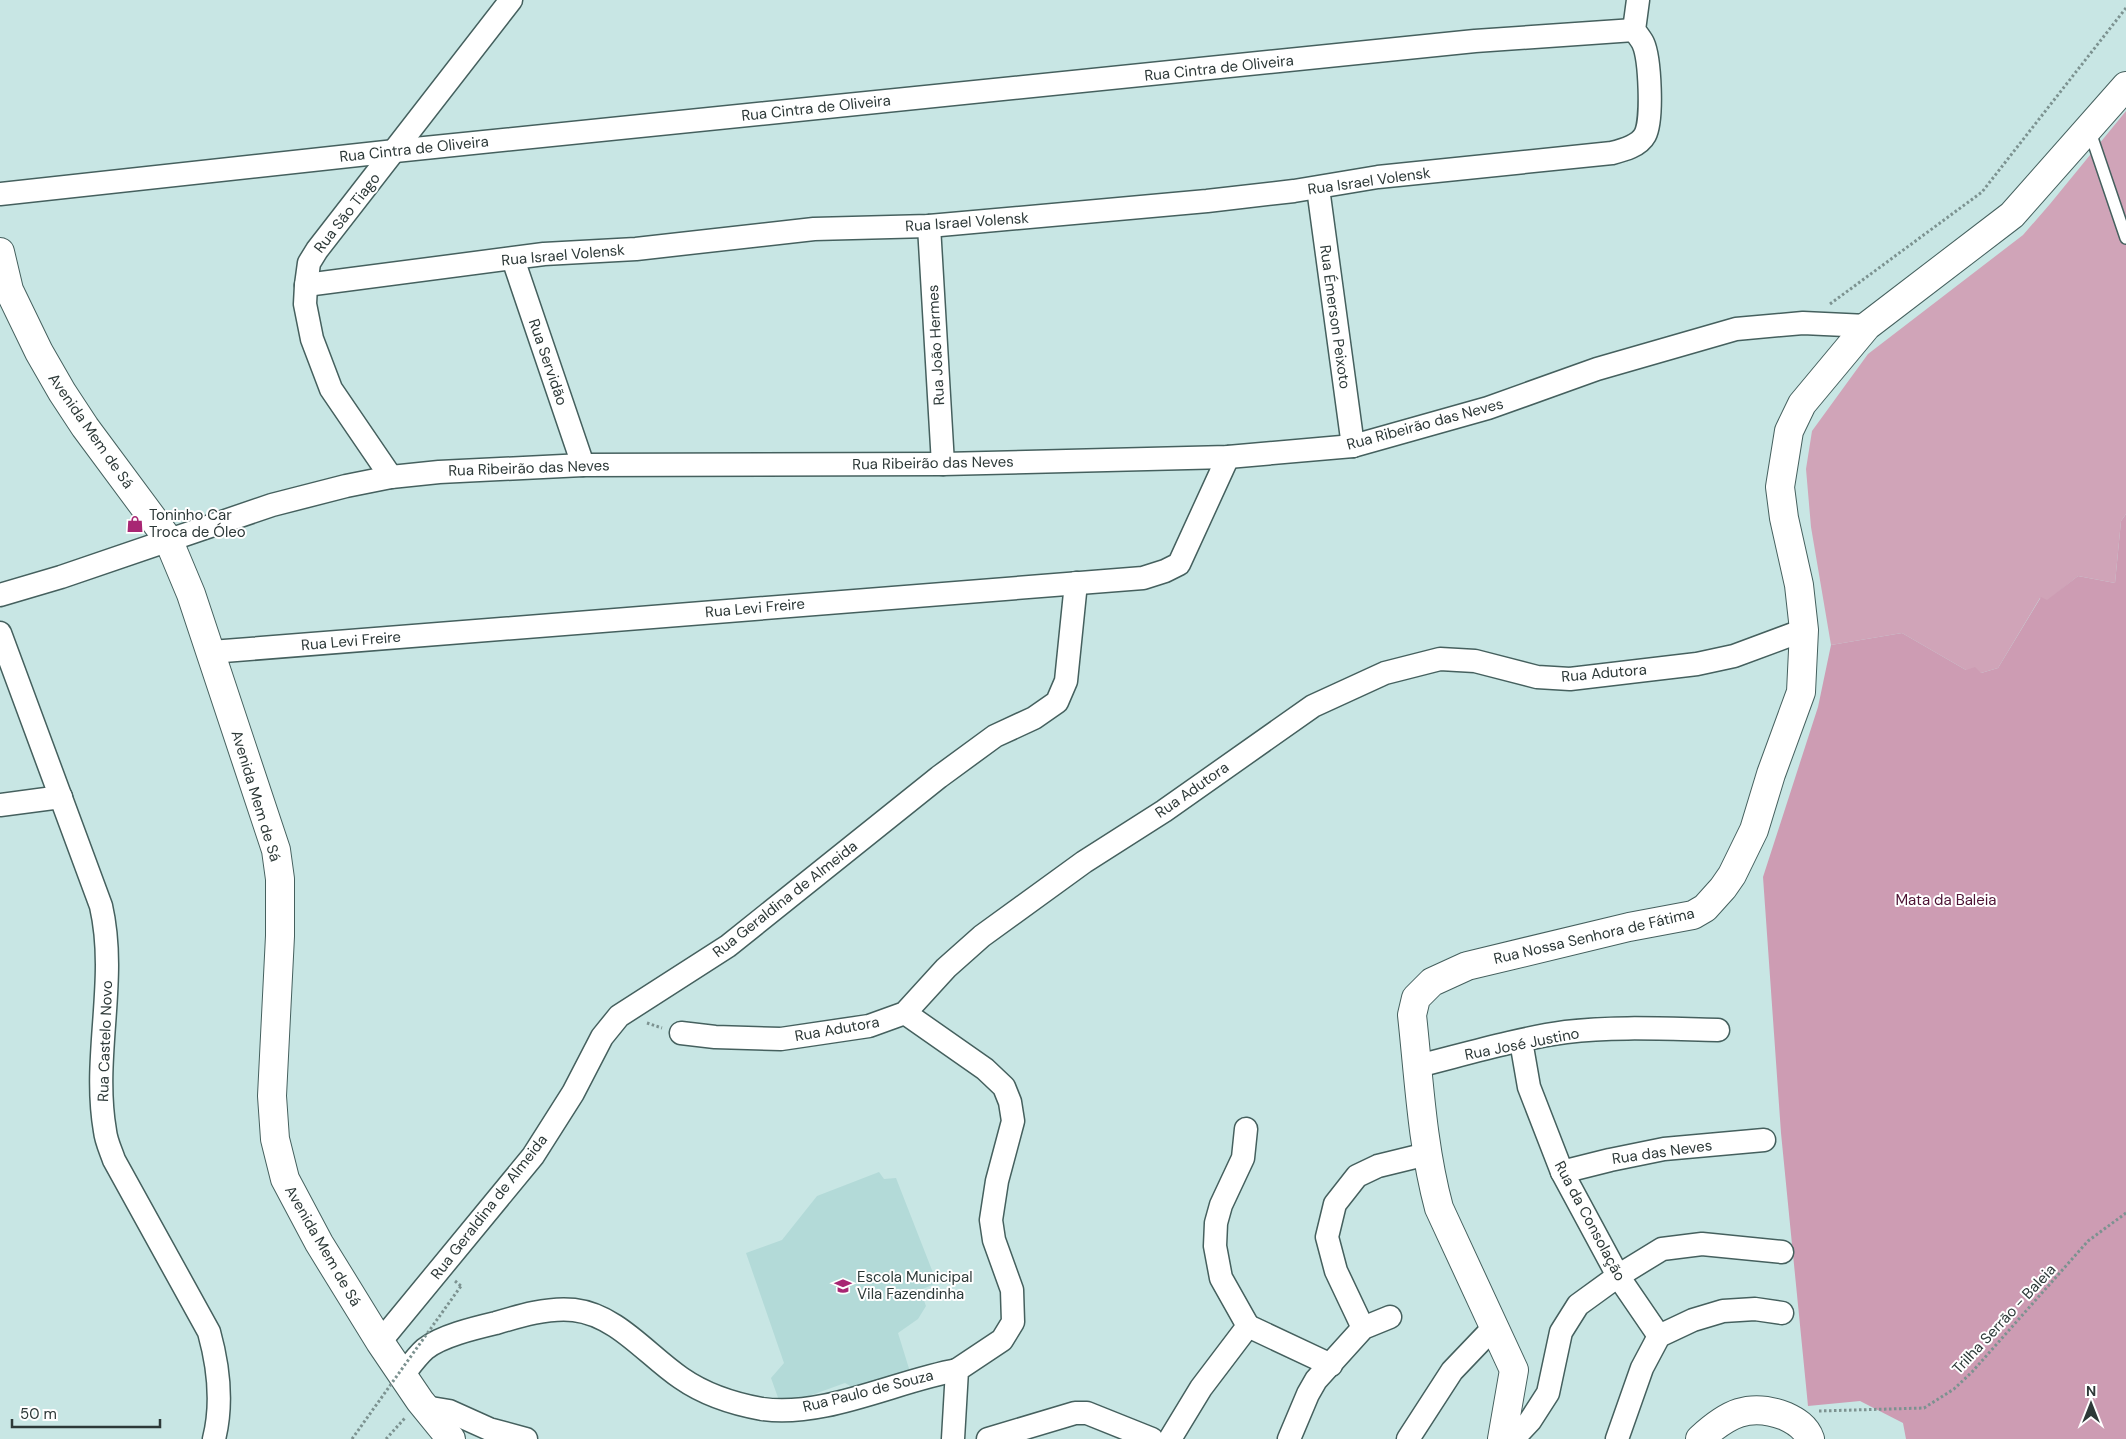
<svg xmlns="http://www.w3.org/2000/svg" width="2126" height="1439" font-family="'DM Sans',sans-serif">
<rect width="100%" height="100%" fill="#c8e6e4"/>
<!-- built -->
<polygon fill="#b3dad8" points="879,1172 884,1179 896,1178 937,1283 920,1290 926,1306 918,1319 898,1333 911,1375 859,1391 845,1383 781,1406 771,1378 784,1363 746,1253 782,1240 817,1196"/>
<!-- green -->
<polygon fill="#d0a4b8" points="2126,111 2126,514 2121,521 2115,583 2078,576 2047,601 2040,598 1998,668 1981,673 1966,670 1902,633 1831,645 1811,527 1806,469 1812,431 1868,354 2023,235 2050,204"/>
<!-- forest -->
<polygon fill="#cd9cb3" points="2126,514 2126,1439 1906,1439 1903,1423 1860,1401 1808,1406 1781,1133 1763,877 1818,707 1831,645 1902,633 1966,670 1975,667 1981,673 1998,668 2041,597 2047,600 2078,576 2115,583 2121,521"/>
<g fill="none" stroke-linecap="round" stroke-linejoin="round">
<!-- lane casing -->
<g stroke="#45605e" stroke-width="14">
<polyline id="lane" points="2089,129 2126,238"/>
</g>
<!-- street casing -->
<g stroke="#45605e" stroke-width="25">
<g id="street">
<polyline points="1318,188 1353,446"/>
<polyline points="0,194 395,151 1475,41 1634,30"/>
<polyline points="929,226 943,464"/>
<polyline points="513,259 583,465"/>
<path d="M306,285L544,254L636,249L814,229L929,226L1207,201L1294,191L1378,177L1612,153C1624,150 1639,146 1645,135C1653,120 1650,58 1643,43C1641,39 1637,34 1634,30L1638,0"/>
<polyline points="391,477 331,389 312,339 305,304 306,285 309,263 317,250 511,0"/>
<polyline points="0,595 61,577 272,505 346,486 391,477 439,472 583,465 943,464 1228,457 1353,446 1488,408 1597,369 1736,329 1803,323 1867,326"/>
<path d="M0,633L101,906C118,980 92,1056 105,1131C106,1141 111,1151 114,1160L209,1332C219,1368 223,1403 214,1439"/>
<polyline points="211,652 1143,578 1165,571 1179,564 1228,457"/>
<polyline points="0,805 61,797"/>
<polyline points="905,1013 985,1069 1004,1087 1010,1102 1013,1121 997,1181 991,1220 994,1240 1012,1290 1013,1322 1002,1340 957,1370 953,1439"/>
<polyline points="681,1033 715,1037 781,1039 869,1026 905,1013 946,968 982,936 1084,862 1164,811 1313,706 1385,673 1440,659 1475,661 1537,677 1570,679 1697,664 1734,656 1804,630"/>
<polyline points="1521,1041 1529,1087 1562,1172 1618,1276 1659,1336"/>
<path d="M1418,1066C1466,1054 1516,1039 1566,1032C1616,1026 1667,1029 1718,1030"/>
<polyline points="1562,1172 1610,1160 1664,1149 1764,1140"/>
<polyline points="1248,1326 1331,1365"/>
<polyline points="1363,1328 1336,1271 1327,1237 1335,1204 1357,1176 1378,1166 1427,1154"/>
<polyline points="380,1342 533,1156 573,1093 602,1037 619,1016 728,946 939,777 995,736 1034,718 1057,702 1066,681 1076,583"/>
<path d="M403,1375C410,1366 417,1356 425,1349C441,1336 475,1328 496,1323C519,1316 549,1307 574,1310C617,1315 647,1355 681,1378C704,1394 734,1404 762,1409C824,1418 896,1381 957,1370"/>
<polyline points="425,1407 449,1411 489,1429 526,1439"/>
<polyline points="988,1439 1075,1413 1087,1413 1152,1439"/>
<polyline points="1170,1439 1201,1388 1248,1326 1221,1278 1215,1246 1216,1223 1221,1205 1243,1158 1246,1129"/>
<polyline points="1289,1439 1308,1394 1316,1380 1363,1328 1390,1317"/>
<polyline points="1408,1439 1452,1371 1495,1326"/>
<polyline points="1513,1439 1530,1421 1548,1393 1561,1332 1578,1305 1618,1276 1662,1249 1702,1244 1782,1252"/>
<polyline points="1617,1439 1642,1368 1659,1336 1693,1320 1723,1311 1755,1309 1782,1313"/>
</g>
</g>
<!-- secondary casing -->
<g stroke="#45605e" stroke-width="30">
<g id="secondary">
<polyline points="0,252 9,290 39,352 62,392 85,427 168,539 191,594 276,850 280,879 280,936 272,1096 275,1139 285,1179 319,1243 380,1342 420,1401 451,1439"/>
<path d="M1502,1439L1514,1370L1439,1208C1422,1145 1419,1079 1412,1015L1416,998L1432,982L1467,966L1629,927L1693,915L1705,908L1723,888L1732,875L1754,830L1771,774L1801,692L1804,630L1799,585L1784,518L1780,487L1789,431L1802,404L1867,326L2012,215L2126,86"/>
<path d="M1700,1439C1727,1414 1749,1402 1785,1416C1796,1421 1806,1427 1810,1439"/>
</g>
</g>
<!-- path -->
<g stroke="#7c9290" stroke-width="3" stroke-dasharray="2.5 2.5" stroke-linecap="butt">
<polyline points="1830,304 1982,192 2126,8"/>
<polyline points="647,1023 662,1028"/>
<polyline points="455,1281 461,1286"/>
<polyline points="1819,1411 1924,1408 1954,1389 1972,1372 2088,1241 2126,1213"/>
<polyline points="386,1439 405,1418"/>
</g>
<!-- lane -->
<use href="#lane" stroke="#fff" stroke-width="11"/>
<!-- street -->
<use href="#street" stroke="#fff" stroke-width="22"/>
<!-- secondary -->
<use href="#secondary" stroke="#fff" stroke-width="28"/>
<!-- path-bridge -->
<polyline stroke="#7c9290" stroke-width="3" stroke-dasharray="2.5 2.5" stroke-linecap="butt" points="352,1439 461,1286"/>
</g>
<!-- icons -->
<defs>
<g id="shop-bare" transform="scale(1.35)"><path d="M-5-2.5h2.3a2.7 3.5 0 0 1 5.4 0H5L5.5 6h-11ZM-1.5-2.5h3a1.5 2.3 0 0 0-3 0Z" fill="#a82673" stroke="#fff" stroke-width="2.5" paint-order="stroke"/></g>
<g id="school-bare" transform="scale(1.35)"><path d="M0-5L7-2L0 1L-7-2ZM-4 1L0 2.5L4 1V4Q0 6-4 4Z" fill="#a82673" stroke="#fff" stroke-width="2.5" paint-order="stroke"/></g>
</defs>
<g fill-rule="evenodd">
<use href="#shop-bare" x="135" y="524"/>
<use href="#school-bare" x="843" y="1286"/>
</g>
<g text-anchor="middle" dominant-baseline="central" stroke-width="4" stroke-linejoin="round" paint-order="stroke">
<!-- street labels -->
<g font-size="15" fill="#2d3938" stroke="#fff">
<text transform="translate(1219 68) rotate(-6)">Rua Cintra de Oliveira</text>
<text transform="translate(816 108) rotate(-6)">Rua Cintra de Oliveira</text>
<text transform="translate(414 149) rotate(-6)">Rua Cintra de Oliveira</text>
<text transform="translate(1369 181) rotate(-8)">Rua Israel Volensk</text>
<text transform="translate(347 213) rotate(-52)">Rua São Tiago</text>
<text transform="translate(967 222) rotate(-4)">Rua Israel Volensk</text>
<text transform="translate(563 255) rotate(-5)">Rua Israel Volensk</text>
<text transform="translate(1335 317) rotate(82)">Rua Émerson Peixoto</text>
<text transform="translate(936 345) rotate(-93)">Rua João Hermes</text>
<text transform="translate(548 362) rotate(71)">Rua Servidão</text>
<text transform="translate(1425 424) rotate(-15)">Rua Ribeirão das Neves</text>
<text transform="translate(91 431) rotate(55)">Avenida Mem de Sá</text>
<text transform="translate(933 463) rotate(-1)">Rua Ribeirão das Neves</text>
<text transform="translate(529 468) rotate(-2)">Rua Ribeirão das Neves</text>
<text transform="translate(755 608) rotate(-5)">Rua Levi Freire</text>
<text transform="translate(351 641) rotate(-5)">Rua Levi Freire</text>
<text transform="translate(1604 673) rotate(-5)">Rua Adutora</text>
<text transform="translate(1192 790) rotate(-35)">Rua Adutora</text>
<text transform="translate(256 796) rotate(73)">Avenida Mem de Sá</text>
<text transform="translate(785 899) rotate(-38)">Rua Geraldina de Almeida</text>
<text transform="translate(1594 936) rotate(-13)">Rua Nossa Senhora de Fátima</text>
<text transform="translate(837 1029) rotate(-10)">Rua Adutora</text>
<text transform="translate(105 1041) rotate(-88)">Rua Castelo Novo</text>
<text transform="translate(1522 1044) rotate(-11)">Rua José Justino</text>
<text transform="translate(1662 1152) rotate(-8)">Rua das Neves</text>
<text transform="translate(489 1207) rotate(-52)">Rua Geraldina de Almeida</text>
<text transform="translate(1590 1221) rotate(62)">Rua da Consolação</text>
<text transform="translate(323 1246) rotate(60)">Avenida Mem de Sá</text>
<text transform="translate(2004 1319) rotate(-47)">Trilha Serrão - Baleia</text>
<text transform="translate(868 1391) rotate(-14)">Rua Paulo de Souza</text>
</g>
<!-- poi labels -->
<g font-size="15" fill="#2d3938" stroke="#fff" text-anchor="start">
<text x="149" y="515">Toninho Car<tspan x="149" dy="17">Troca de Óleo</tspan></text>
<text x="857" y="1277">Escola Municipal<tspan x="857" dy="17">Vila Fazendinha</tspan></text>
</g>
<!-- park labels -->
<g font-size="15" fill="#4d1334" stroke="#fff">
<text x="1946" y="900">Mata da Baleia</text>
</g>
</g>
<!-- north arrow -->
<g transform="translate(2091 1404)" stroke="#ffffff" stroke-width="4" paint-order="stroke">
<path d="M0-4L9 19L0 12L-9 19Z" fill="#2d3938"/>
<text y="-8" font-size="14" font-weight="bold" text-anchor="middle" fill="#2d3938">N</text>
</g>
<!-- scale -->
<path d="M12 1419v8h148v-8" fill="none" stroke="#2d3938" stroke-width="2.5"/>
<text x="20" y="1419" font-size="15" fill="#2d3938" stroke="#ffffff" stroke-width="4" paint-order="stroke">50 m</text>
</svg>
